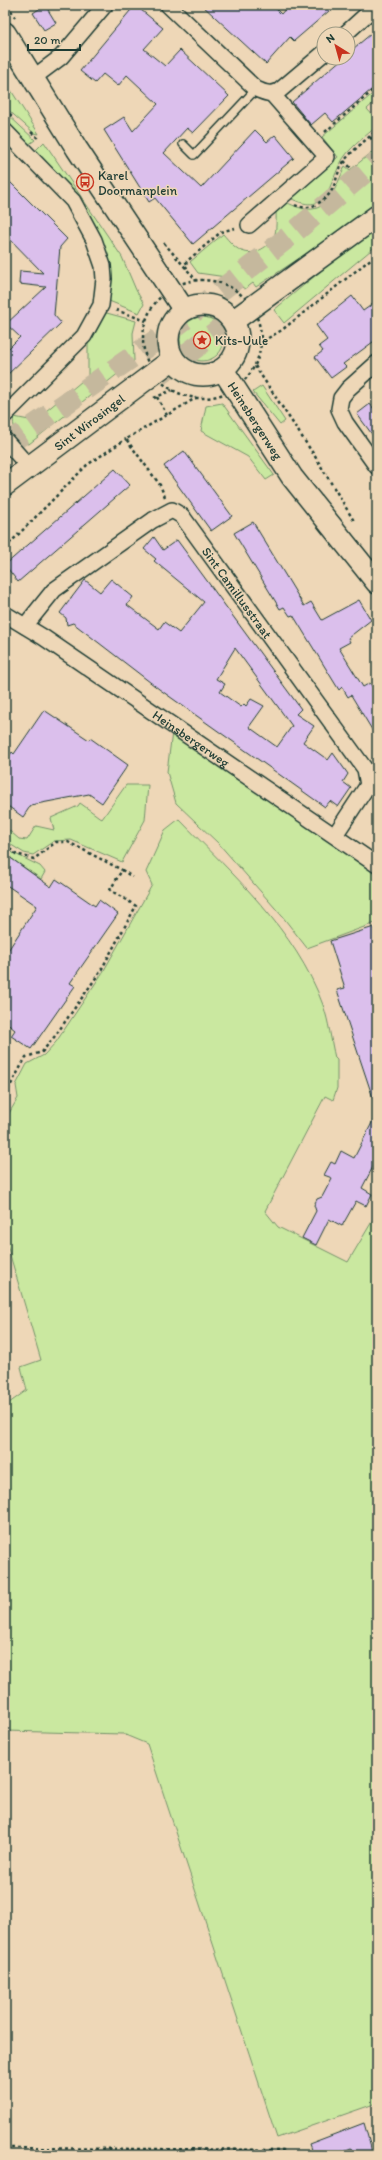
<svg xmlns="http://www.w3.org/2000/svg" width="382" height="2160" font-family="Itim,sans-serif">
<rect width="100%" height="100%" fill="#eed7b7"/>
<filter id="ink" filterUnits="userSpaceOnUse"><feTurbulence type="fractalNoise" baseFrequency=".025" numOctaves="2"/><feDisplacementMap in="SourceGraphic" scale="8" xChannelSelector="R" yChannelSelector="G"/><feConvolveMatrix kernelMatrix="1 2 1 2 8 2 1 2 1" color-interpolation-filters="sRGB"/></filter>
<g filter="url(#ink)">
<!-- green -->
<g fill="#cae8a0" stroke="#74926a">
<polygon points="5,81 39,134 34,133 5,107"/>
<path d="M377,90V100L367,109L377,120V126C366,136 353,145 345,156C328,179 331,219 290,198L338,157L322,137Z"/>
<polygon points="5,112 35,140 28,145 5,121"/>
<polygon points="44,142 122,257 136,290 144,304 139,313 109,301 76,197 65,182 35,151"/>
<path d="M377,148V204L355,221L256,287L253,283L245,289L226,277L198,273L190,262L223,234C229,241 236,250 245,252C255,255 270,246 274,237C277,230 276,217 276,209L286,202C324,222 332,197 345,166L350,170Z"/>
<polygon points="377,224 377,245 284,323 274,310"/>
<path d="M103,312L136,321L133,333L134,361L29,444L23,443C18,435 11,426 14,417L34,421L88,376V338Z"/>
<circle cx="202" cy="339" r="22"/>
<polygon points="262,386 285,421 280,425 253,392"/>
<polygon points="222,403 274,475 266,480 248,457 201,431 206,406"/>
<polygon points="172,732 377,870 377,927 375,923 307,948 282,916 219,844 176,803 167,772"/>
<polygon points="126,785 148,785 145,820 122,862 71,840 54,841 33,855 24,853 5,841 5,827 19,839 27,840 36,826 54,830 51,818 78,806 80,803 102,819"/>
<path d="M179,819C232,874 296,930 323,1005C329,1022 331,1041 335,1058L337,1060V1088L333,1100L325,1096L265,1211L278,1227L348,1262L377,1213V2103L277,2138L147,1744L123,1734L5,1731V1406L27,1390L21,1367L41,1360L5,1238V1120L18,1098L16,1085L27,1064L44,1055L56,1042L103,972L152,885L146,872L165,830Z"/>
<polygon points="5,849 40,866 45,872 41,879 5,854"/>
</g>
<!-- building -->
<g fill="#dbbfec" stroke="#1f3d34" fill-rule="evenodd">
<polygon points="45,5 56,23 44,30 33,13"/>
<polygon points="135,5 163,28 144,49 165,66 180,50 229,96 193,133 187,128 164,153 201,188 255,130 267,142 275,135 294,158 193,244 155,198 149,202 104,130 124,117 133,131 158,104 127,75 118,86 103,74 95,83 80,71"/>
<polygon points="202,5 272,5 281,14 289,5 336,5 294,41 290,37 266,64"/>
<polygon points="377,29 377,85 333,122 325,113 311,125 292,102 343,58 348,58 348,53"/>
<polygon points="5,177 67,239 60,247 54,315 61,323 5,377 5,352 20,337 6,324 46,287 19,284 20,271 43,273 5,234"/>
<polygon points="352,296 363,311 377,301 377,339 343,364 346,367 331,378 315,357 323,351 319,346 327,340 316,325"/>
<polygon points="370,404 377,413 377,441 357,414"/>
<polygon points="184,451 232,516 211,531 164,466"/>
<polygon points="115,469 130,485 18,582 5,565"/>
<polygon points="253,522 304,606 311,602 322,620 359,600 371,620 348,638 350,642 339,648 363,687 370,683 377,695 377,738 351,695 348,697 342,687 339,690 293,615 290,616 284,607 280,609 234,533"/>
<path d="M154,537L163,550L177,540L301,709L296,714L314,726L303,742L328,760L333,753L348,774L343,782L351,788L338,807L330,801L325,807L159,689L73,623L67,625L66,618L60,613L85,580L100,592L111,579L133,597L127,605L159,629L164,622L179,633L204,602L154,561L156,559L144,549ZM235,648L292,726L277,747L249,727L264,706L251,699L246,706L244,704L241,707L220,692L225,684L216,679Z"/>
<polygon points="44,710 89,740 90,738 128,765 102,803 89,794 31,805 23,817 5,804 5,762 12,752 14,754"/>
<polygon points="5,854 51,887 56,879 95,906 99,900 118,914 70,983 75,986 31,1049 11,1036 15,1030 5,1022 5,955 37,906 5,884"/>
<polygon points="374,927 377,936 377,1100 374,1101 337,990 345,988 330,941"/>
<polygon points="377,1113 377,1159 362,1188 372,1194 366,1206 356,1201 342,1226 329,1219 316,1245 302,1238 316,1211 314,1205 317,1199 322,1197 332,1178 324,1175 331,1162 335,1164 341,1151 354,1158"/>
<polygon points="364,2123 373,2155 353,2155 351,2148 333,2155 313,2155 309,2144"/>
</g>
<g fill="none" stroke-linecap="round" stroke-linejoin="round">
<!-- highway-tunnel -->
<g stroke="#c5b89d" stroke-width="22" stroke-dasharray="22 11" stroke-linecap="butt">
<polyline points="159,375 248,308"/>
<polyline points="5,446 172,329 292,234 377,162"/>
</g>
<!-- lane casing -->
<g stroke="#1f3d34" stroke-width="10">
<polyline id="lane" points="183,144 194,155 256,89"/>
</g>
<!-- street casing -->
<g stroke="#1f3d34" stroke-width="18">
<g id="street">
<path d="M168,5L256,89C265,93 270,95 279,91L324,53"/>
<polyline points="345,34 377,5"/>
<polyline points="33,78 61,57 105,5"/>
<polyline points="5,131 73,201 94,240 103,266 104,279 101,305 84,336 5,415"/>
<polyline points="249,225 327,157 272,94"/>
<polyline points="377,363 348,389 341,398 339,409 345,422 377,467"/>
<polyline points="5,440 30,468"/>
<path id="s1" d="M5,614L43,637L377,865"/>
<path id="s2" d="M25,626L54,590L153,520L172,510L182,516L365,769L368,785L335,835"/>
</g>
</g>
<!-- secondary casing -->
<g stroke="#1f3d34" stroke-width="24">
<g id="secondary">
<polyline points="5,33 77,149 184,310"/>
<circle cx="203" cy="340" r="35"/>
<polyline points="233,321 377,216"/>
<path id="s3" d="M223,370L292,477L377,583"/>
<path id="s4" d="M5,485L173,359"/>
</g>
</g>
<!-- path -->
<g stroke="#1f3d34" stroke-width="2.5" stroke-dasharray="3 3" stroke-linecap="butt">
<polyline points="8,5 15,17"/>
<polyline points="377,104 374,107 377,110"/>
<polyline points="5,110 12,116"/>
<polyline points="31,132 39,139"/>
<polyline points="325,132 377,87"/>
<polyline points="370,137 377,146"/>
<polyline points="344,161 352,169"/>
<path d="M295,205C301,208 309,208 315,205C340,192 332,178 345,160C354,149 366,140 377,130"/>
<polyline points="164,243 196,280"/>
<polyline points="185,268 188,266 186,262 221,232 235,228"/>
<circle cx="202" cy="339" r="59"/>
<polyline points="116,310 146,321"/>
<polyline points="263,341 282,330 377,254"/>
<polyline points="255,366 316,458 354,521"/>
<polyline points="157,397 167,415"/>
<polyline points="154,398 172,390"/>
<polyline points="165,497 160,485 126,439 196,398"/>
<polyline points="5,548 87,465 126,439"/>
<polyline points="5,845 16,854 34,859 56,842 68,842 122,870"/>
<polyline points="8,1090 26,1057 42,1052 55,1036 100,972 136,906 110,890 122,870 132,877"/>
<polyline points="5,2148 283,2150 286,2155"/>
</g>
<!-- lane -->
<use href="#lane" stroke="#eed7b7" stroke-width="7"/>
<!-- street -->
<use href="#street" stroke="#eed7b7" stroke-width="15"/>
<!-- secondary -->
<use href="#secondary" stroke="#eed7b7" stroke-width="21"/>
</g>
</g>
<!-- icons -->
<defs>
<g id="bus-ring" transform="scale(0.9)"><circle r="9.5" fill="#eed7b7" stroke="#c8321e" stroke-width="1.5"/><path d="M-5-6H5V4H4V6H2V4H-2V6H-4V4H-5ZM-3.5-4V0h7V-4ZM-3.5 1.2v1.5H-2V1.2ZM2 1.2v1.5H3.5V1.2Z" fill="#c8321e"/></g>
<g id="sight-ring" transform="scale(0.9)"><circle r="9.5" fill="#eed7b7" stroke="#c8321e" stroke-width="1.5"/><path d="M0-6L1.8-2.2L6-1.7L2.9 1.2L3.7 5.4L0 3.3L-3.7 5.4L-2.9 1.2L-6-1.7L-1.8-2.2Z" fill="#c8321e"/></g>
</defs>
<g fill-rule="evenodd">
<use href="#bus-ring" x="85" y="182"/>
<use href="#sight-ring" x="202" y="340"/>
</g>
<g text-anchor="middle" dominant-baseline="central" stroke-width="3" stroke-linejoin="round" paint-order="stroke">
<!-- poi labels -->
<g font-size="13" fill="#1f3d34" stroke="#eed7b7" text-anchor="start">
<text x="98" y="175">Karel<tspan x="98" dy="15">Doormanplein</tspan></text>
<text x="215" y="340">Kits-Uule</text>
</g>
<!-- street labels -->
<g font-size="13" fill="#1f3d34" stroke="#eed7b7">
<text stroke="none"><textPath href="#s3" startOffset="60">Heinsbergerweg</textPath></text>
<text stroke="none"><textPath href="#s4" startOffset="105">Sint Wirosingel</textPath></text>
<text stroke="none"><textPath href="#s2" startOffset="295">Sint Camillusstraat</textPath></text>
<text stroke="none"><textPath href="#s1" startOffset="224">Heinsbergerweg</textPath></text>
</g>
</g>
<!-- margin -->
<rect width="382" height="2160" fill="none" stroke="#eed7b7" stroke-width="20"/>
<rect x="10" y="10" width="362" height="2140" fill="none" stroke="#1f3d34" stroke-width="1.5" filter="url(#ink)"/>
<!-- north arrow -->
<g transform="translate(336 46) rotate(323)"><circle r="19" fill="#eed7b7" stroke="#9b9983"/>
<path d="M0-3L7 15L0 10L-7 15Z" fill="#c8321e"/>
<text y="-6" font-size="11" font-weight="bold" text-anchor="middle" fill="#1f3d34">N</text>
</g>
<!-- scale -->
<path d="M28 44v6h52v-6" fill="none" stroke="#1f3d34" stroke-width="2"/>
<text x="34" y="44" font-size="12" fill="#1f3d34" stroke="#eed7b7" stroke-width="3" paint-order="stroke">20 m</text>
</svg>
